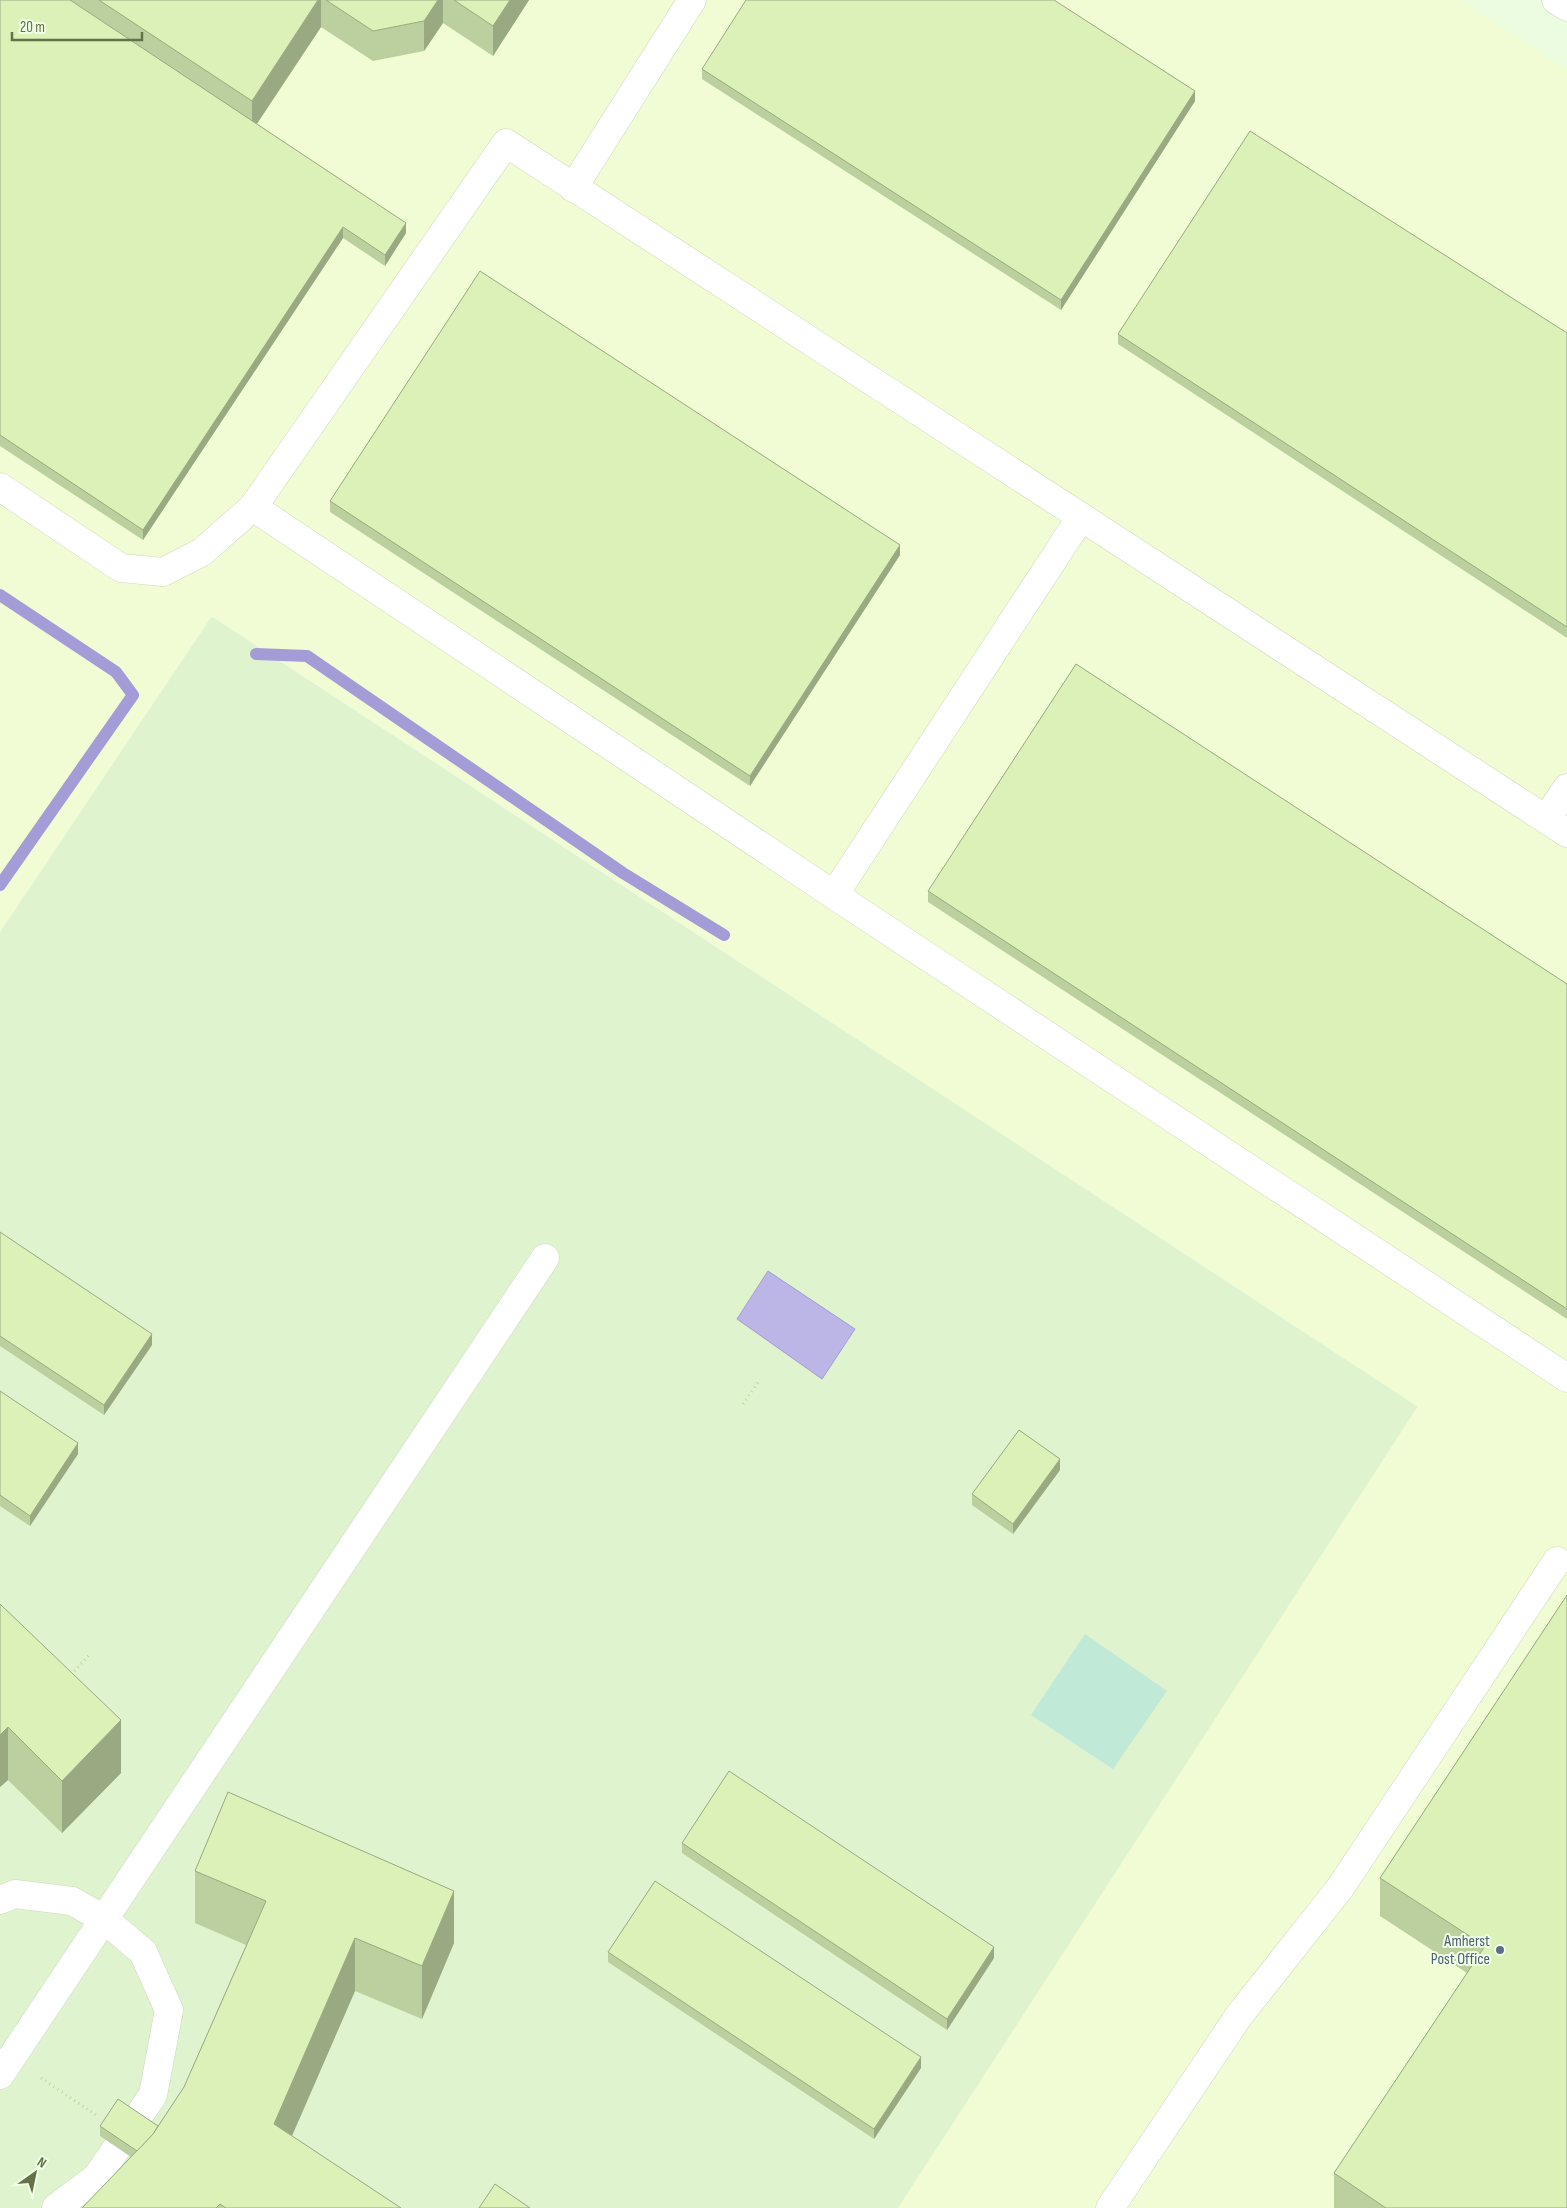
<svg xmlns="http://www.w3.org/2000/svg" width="1567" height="2208" font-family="'Sofia Sans Condensed',sans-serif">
<rect width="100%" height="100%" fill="#ecfce0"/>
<!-- residential -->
<polygon fill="#e0f3cf" points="211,616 1418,1407 901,2208 0,2208 0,932"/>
<!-- commercial -->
<polygon fill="#f1fcd4" points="0,0 1461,0 1567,69 1567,2208 898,2208 1418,1406 212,616 0,932"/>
<!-- green -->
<polygon fill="#c0e9d7" points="1085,1634 1167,1691 1113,1769 1031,1715"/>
<!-- water -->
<polygon fill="#bbb6e5" stroke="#a49cd6" points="768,1271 855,1329 822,1379 737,1319"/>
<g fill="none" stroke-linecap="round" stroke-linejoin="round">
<!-- stream -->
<g stroke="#a49cd6" stroke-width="12">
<polyline points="0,595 116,672 133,695 0,885"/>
<polyline points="256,654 307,656 623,873 724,935"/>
</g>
<!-- minor casing -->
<g stroke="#cbdbb8" stroke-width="29">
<g id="minor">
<polyline points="1556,0 1567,7"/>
<polyline points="573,188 692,0"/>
<polyline points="0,487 121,568 163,572 202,552 253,507 506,143 1567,833"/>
<polyline points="253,507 834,895 1567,1378"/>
<polyline points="1546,819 1567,788"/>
<polyline points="834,895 1081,517"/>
<polyline points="0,1900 15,1894 72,1901 104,1919 143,1952 169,2010 153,2095 97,2177 56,2208"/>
<polyline points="0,2075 545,1258"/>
<polyline points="1110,2208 1238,2017 1340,1888 1557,1561"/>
</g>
</g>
<!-- path -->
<g stroke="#c0d59c" stroke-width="3" stroke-dasharray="1 4" stroke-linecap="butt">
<polyline points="743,1404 758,1382"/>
<polyline points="71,1675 89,1655"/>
<polyline points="41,2078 96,2115"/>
</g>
<!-- minor -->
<use href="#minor" stroke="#fff" stroke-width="28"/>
</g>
<!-- wall -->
<g fill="#bccf9e">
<polygon points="0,0 529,0 493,56 443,23 424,51 373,61 321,27 257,124 406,233 385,266 343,238 143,540 0,446"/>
<polygon points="702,69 1195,101 1061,310 702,79"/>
<polygon points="1567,333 1567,638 1118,344 1118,334"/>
<polygon points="330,501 900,555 750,786 330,512"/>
<polygon points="928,891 1567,984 1567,1319 928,902"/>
<polygon points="0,1232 152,1345 104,1415 0,1346"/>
<polygon points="0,1391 78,1454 30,1526 0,1506"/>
<polygon points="1060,1470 1013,1534 972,1505 972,1494"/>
<polygon points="1567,1595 1567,2208 1334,2208 1334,2173 1467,1973 1380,1916 1380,1878"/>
<polygon points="0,1604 121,1773 62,1833 8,1780 0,1787"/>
<polygon points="682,1843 994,1958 947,2030 682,1853"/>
<polygon points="195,1871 454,1943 422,2019 355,1991 292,2136 401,2208 82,2208 131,2157 100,2136 100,2126 158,2126 184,2087 246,1945 195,1923"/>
<polygon points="608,1952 921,2068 874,2139 608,1962"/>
</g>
<!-- shaded-wall -->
<g fill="#99a981">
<polygon points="318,0 321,0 321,27 252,131 252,101"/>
<polygon points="438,0 443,0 443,23 424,51 424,21"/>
<polygon points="510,0 529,0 493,56 493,26"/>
<polygon points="1195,91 1195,101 1061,310 1061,300"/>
<polygon points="406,223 406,233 385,266 385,255"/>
<polygon points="343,227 343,238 143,540 143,530"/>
<polygon points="900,545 900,555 750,786 750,776"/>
<polygon points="152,1334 152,1345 104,1415 104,1405"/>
<polygon points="78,1443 78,1454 30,1526 30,1516"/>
<polygon points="1060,1459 1060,1470 1013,1534 1013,1524"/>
<polygon points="121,1720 121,1773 62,1833 62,1781"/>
<polygon points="8,1727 8,1780 0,1787 0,1735"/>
<polygon points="454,1891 454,1943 422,2019 422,1966"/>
<polygon points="355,1938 355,1991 274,2177 274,2124"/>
<polygon points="994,1947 994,1958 947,2030 947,2019"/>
<polygon points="921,2057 921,2068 874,2139 874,2129"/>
</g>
<!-- building -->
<g fill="#dbf1b8" stroke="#99a981">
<polygon points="0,0 70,0 406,223 385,255 343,227 143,530 0,435"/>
<polygon points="99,0 318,0 252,101"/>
<polygon points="326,0 438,0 424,21 373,31"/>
<polygon points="454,0 510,0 493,26"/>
<polygon points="746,0 1054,0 1195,91 1061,300 702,69"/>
<polygon points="1250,131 1567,333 1567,627 1118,334"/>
<polygon points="480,271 900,545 750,776 330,501"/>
<polygon points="1076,664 1567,984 1567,1309 928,891"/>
<polygon points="0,1232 152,1334 104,1405 0,1336"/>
<polygon points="0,1391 78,1443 30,1516 0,1495"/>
<polygon points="1019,1430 1060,1459 1013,1524 972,1494"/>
<polygon points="1567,1595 1567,2208 1386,2208 1334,2173 1485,1946 1380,1878"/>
<polygon points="0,1604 121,1720 62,1781 8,1727 0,1735"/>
<polygon points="729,1771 994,1947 947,2019 682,1843"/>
<polygon points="228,1792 454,1891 422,1966 355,1938 274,2124 401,2208 226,2208 220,2204 216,2208 82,2208 153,2134 184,2087 266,1901 195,1871"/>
<polygon points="655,1881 921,2057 874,2129 608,1952"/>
<polygon points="118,2099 158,2126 153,2134 137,2151 100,2126"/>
<polygon points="495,2184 530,2208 479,2208"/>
</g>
<!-- markers -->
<circle fill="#5c6f8a" stroke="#f0ffe6" stroke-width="2" cx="1500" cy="1950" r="5"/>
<g text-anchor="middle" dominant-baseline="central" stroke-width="4" stroke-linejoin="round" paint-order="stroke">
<!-- service labels -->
<g font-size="16" fill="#4e5e75" stroke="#f0ffe6" text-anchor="end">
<text x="1490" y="1941">Amherst<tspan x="1490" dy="18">Post Office</tspan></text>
</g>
</g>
<!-- north arrow -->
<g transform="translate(35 2173) rotate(33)" stroke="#f0ffe6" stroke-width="4" paint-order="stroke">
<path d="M0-4L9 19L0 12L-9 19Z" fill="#647248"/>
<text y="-8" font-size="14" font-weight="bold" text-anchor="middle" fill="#647248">N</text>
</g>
<!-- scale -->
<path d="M12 32v8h130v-8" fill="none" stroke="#647248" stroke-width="2.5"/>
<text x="20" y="32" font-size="15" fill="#647248" stroke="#f0ffe6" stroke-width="4" paint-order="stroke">20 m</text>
</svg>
